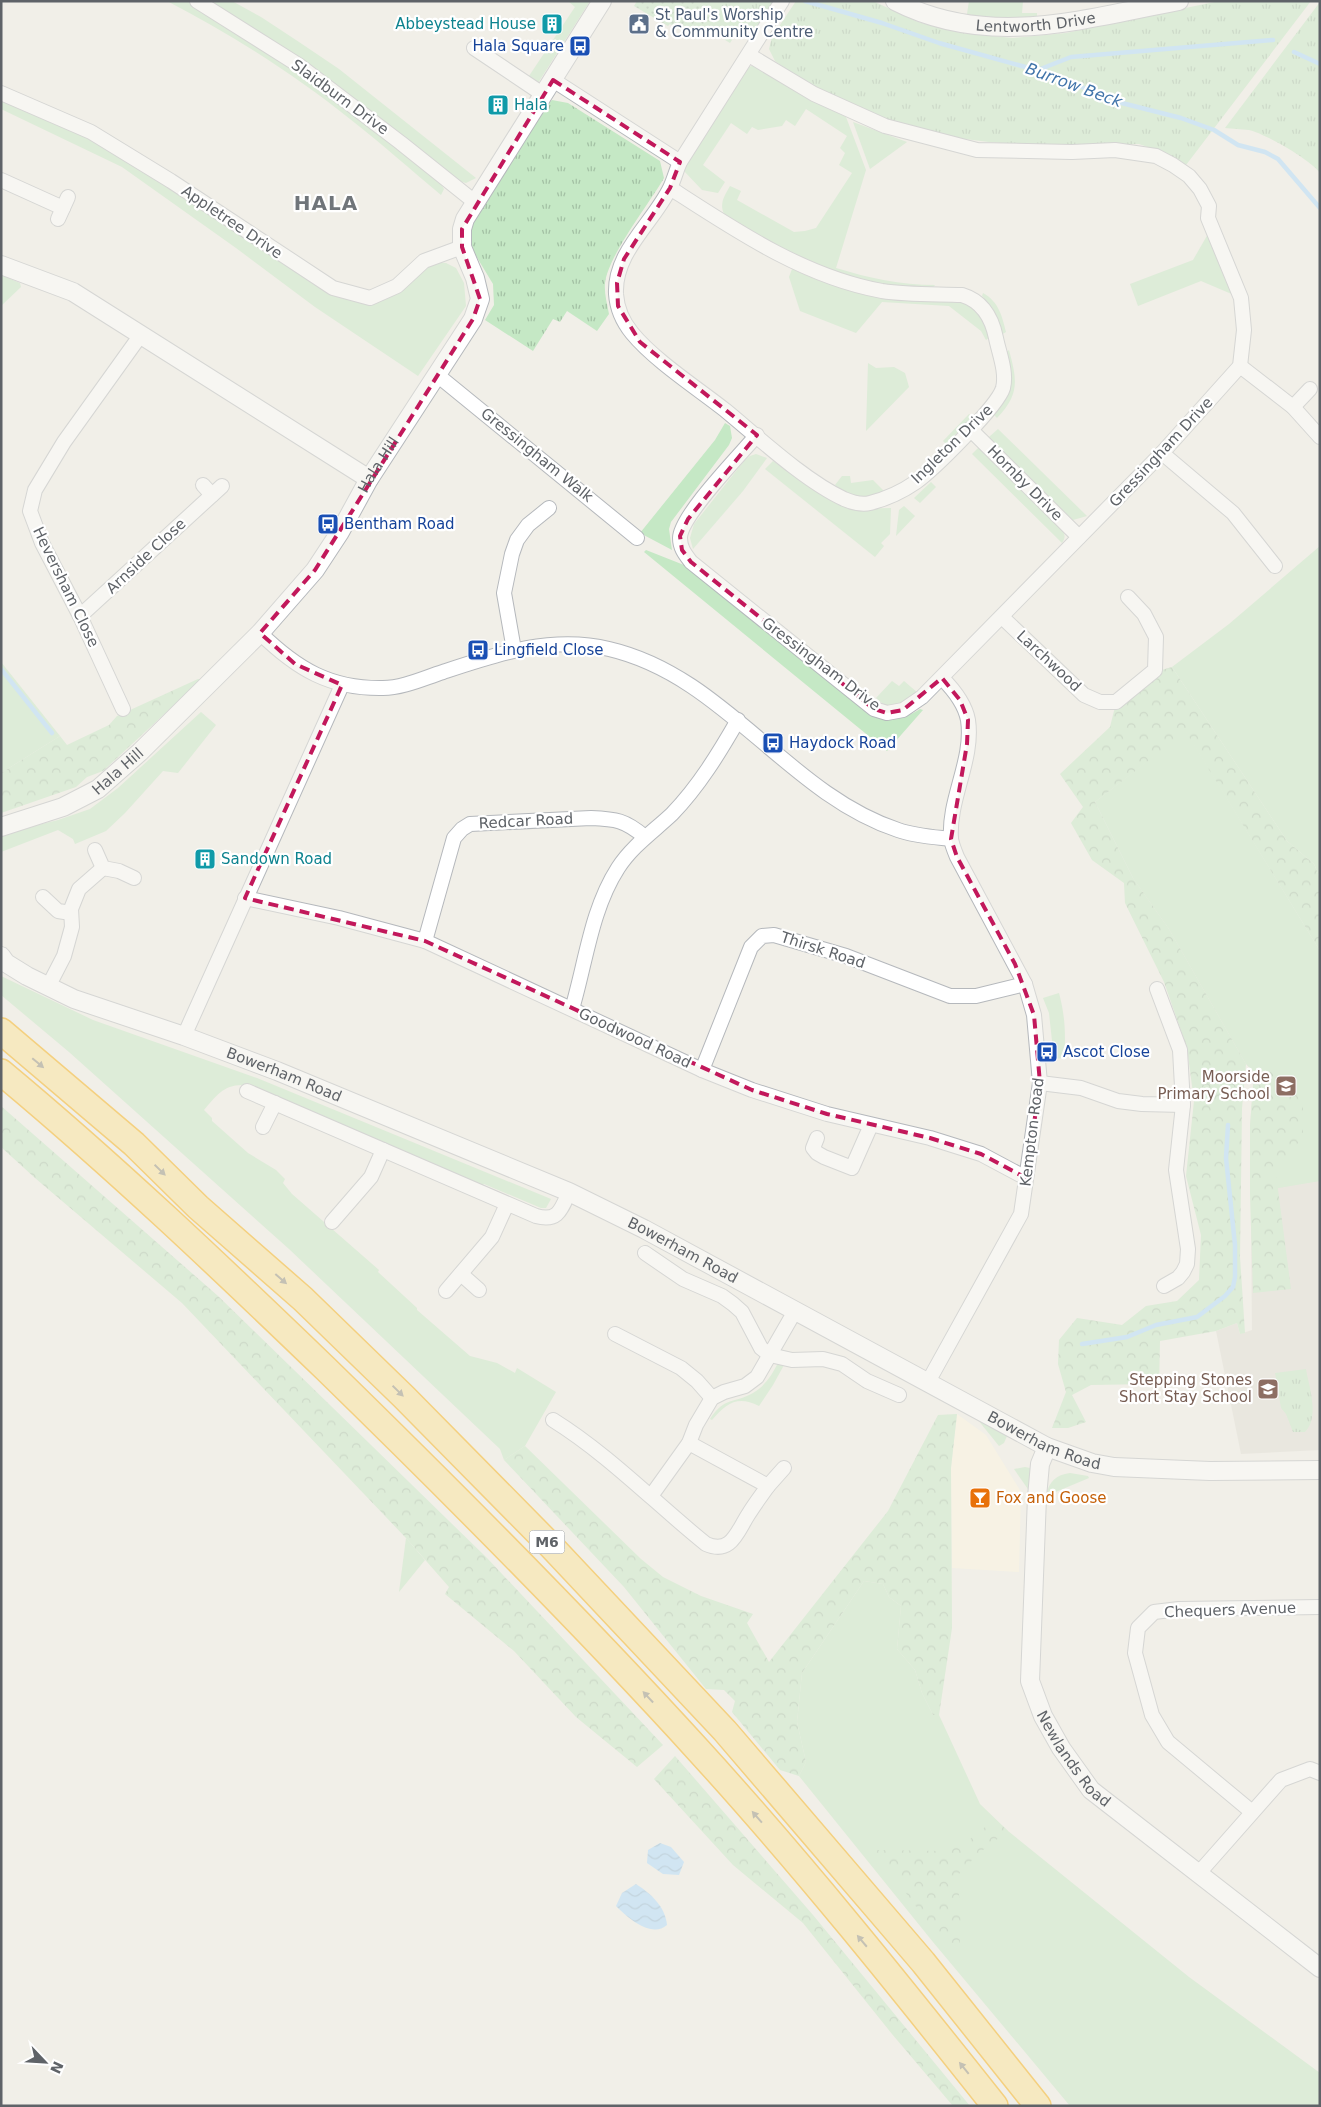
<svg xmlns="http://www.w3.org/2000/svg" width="1321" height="2107" font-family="'DejaVu Sans',sans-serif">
<defs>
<pattern id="forest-crowns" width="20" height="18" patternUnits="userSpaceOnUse" patternTransform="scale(1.25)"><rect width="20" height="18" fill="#c5e8c5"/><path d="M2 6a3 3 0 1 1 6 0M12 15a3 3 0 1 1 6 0" fill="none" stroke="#a3c0a4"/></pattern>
<pattern id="park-tufts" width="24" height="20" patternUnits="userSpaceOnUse" patternTransform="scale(1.25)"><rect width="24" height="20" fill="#c5e8c5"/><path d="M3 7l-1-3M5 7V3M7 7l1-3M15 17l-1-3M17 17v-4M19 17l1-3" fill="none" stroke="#a3c0a4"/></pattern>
<pattern id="garden-dots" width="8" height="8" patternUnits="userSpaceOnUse" patternTransform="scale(1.25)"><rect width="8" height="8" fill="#c5e8c5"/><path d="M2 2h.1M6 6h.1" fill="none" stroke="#a3c0a4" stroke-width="1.8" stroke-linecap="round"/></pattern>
<pattern id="water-waves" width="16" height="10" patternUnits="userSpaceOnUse" patternTransform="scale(1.25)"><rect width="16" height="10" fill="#aadaff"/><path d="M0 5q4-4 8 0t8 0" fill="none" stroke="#8eb4d2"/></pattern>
</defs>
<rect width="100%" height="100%" fill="#f1efe8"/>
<!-- commercial -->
<polygon fill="#fef7e0" points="957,1414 986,1435 1021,1492 1019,1572 952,1568 951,1468"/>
<!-- education -->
<polygon fill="#e1ded6" points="1133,878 1320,951 1320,1450 1241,1454 1216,1331 1237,1323 1240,1334 1252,1330 1250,1126 1254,1073 1246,1064 1169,929"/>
<!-- grass -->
<g fill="#c5e8c5">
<path d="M167,1H189L300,70L438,179L444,189L441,195C411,170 381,143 350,119C294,74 231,34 167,1Z"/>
<polygon points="207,1 232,1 261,17 299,42 339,69 476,178 466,183 459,181 309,64"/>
<polygon points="568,1 590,1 538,83 527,79 575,7"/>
<polygon points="969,1 1023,1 1022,13 1037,13 1037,19 995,19 967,14"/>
<path d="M754,65L846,117L866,170L836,268C869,278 900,285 935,285L932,289L928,290C909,288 889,287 870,283C829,275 757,241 724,214C719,203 725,195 730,186L741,191L737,200L794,232L805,231L816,228L852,173L839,165L845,153L840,148L847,136L806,109L795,126L786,120L782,126L758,130L752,127L747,134L731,123L703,165L725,182L718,193L702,190L684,171L683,167L749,67Z"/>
<polygon points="1,93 91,132 333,288 370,298 424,261 446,263 456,268 464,283 466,306 418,376 315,307 236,248 122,167 1,109"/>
<polygon points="853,122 907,142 870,169"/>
<polygon points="1212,227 1241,298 1201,281 1138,306 1130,284 1193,260"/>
<path d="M792,269L820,281L865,294L960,301C978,307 985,319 990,337L986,340L981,331L949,306L882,302L856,333L800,311L789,277Z"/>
<polygon points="1,275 20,283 21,287 1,306"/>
<path d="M983,293C999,302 1002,316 1006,332L1001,335L993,309L982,296Z"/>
<path d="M1009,350C1017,380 1020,394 997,418L993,414C1013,391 1007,381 1005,353Z"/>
<polygon points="868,363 876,368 894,367 905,373 909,387 866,431"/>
<polygon points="969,414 973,417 946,444 943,441"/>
<polygon points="725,423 730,426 732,438 729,445 671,522 669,529 672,550 640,533 715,440"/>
<polygon points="998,429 1087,516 1073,520 992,444 989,437"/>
<path d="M979,447L1059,525C1064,532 1067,536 1062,543L972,454Z"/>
<polygon points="756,454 767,458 743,491 693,549 690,538 694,524 744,461 750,456"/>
<polygon points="773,461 833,502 851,509 891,508 890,534 881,543 884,546 875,557 765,469"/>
<path d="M842,476H850L851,483L873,480L885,492C863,498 854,500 835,485Z"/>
<polygon points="931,482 936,487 920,503 914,498"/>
<polygon points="904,506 915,516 896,536 899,510"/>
<polygon points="1320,546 1320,878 1314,864 1287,841 1172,667 1229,624"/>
<path d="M646,550L689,567L861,708C881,717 900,723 920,709L923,710L887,751L644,552Z"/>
<polygon points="1,662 60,736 1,773"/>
<path d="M892,681L899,686L904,681L918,693C903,704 892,714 876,698Z"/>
<polygon points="201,712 216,725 178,773 163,771 125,813 106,831 75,844 73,839 58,830 1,852 1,834 58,820 90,809 118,788"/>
<polygon points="1186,731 1320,951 1320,1181 1250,1193 1250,1126 1254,1072 1246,1064 1169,929 1133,878 1095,802"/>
<path d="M1,976L93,1020L257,1078L551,1199L546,1208H541L484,1184L481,1186L244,1085C224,1084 216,1096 204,1110L212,1118V1121L248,1153L276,1170L285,1179L283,1183L292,1194L379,1270L378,1272L417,1308V1310L470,1356L497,1363L515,1373L517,1368L556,1392L525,1446L504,1460L500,1449L289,1249L69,1052L1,995Z"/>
<path d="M1059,993C1065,1016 1066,1034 1064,1058L1054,1059L1049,1013L1043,998Z"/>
<path d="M778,1363L784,1365L773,1385L759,1406C738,1395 726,1403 712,1420L710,1419C725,1396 734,1404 753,1393C765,1386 772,1375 778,1363Z"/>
<polygon points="979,1418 1007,1436 1004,1443 999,1446 978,1420"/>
<polygon points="1025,1467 1030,1468 1030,1492 1014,1469"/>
<path d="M1070,1473L1088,1476L1089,1478L1046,1496C1049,1481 1056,1475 1070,1473Z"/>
<polygon points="406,1538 425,1560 399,1592"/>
<polygon points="864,1581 883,1584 889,1597 901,1606 897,1649 915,1670 922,1693 933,1715 939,1715 980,1804 1008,1831 1189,1977 1320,2073 1320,2106 1070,2106 933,1942 799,1776 806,1762 797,1722 802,1673"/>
</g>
<!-- forest -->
<g fill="url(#forest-crowns)">
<polygon points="1172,667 1287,841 1314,864 1320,878 1320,951 1186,732 1095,802 1133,878 1169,929 1246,1064 1242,1108 1240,1257 1245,1333 1240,1334 1237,1323 1216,1331 1160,1341 1159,1388 1150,1384 1091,1385 1072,1395 1086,1422 1068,1428 1052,1428 1066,1392 1058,1364 1059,1340 1077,1318 1122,1325 1146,1306 1177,1301 1199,1280 1201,1235 1186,1176 1194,1101 1187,1048 1164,982 1125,903 1124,883 1092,860 1071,823 1083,807 1060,774 1110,727 1117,699 1151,673"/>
<polygon points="198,679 202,679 103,771 87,777 76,787 1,813 1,773 60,736 67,745 109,725 117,716"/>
<polygon points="1267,1067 1282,1067 1303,1106 1303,1136 1276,1174 1291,1289 1253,1293 1250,1193 1252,1100 1257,1078"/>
<polygon points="1,1106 218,1296 487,1558 663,1745 637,1767 576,1717 514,1651 445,1594 449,1587 406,1538 182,1303 35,1178 1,1147"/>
<polygon points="957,1414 951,1468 952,1628 939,1715 933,1715 922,1693 915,1670 897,1649 901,1606 889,1597 883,1584 864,1581 802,1673 797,1722 806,1762 799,1776 780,1770 732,1712 735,1701 724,1690 706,1689 624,1587 504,1460 525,1446 641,1559 663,1577 701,1596 753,1614 747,1623 769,1662 888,1511 938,1415"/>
<polygon points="675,1756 813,1915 970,2106 953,2106 892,2034 803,1923 733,1865 654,1779"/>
<path d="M995,1819L1008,1831L979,1853L957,1876C960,1903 963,1928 958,1955L926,1920L874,1850L943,1851L964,1844Z"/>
</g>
<!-- park -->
<g fill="url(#park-tufts)">
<polygon points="696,1 774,1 754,33 741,26 730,43 704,27 714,11"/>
<polygon points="796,1 873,1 918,22 961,33 1013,38 1066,33 1219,1 1311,1 1186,165 1165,153 1139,144 1040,146 989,142 957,138 893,122 827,93 793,74 775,61 769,49 772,37"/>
<path d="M1320,2V173C1311,160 1264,133 1249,130C1241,129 1233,129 1225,128Z"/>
<path d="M552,100L568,103L660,161L664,178C649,204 608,256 605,283C604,293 607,303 609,314L597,331L567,311L560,322L553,319L533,351L485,320L494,305L493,284L467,241L470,224L542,108Z"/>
<path d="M1306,1369C1309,1387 1320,1417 1305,1432H1293L1286,1414L1281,1408L1275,1373Z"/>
</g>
<!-- garden -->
<polygon fill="url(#garden-dots)" points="637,1 696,1 714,11 697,39 670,24 668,26 634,6"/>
<!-- water -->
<g fill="url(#water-waves)">
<polygon points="660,1843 671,1847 684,1862 679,1875 663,1874 647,1863 648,1850"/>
<path d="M636,1884C651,1894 665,1906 667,1925C651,1939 627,1917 616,1906L622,1893Z"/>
</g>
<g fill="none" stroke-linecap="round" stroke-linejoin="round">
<!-- stream -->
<g stroke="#aadaff" stroke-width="4.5">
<polyline points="805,1 882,23 939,43 1054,75 1114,101 1181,118 1214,130 1238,145 1265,152 1278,159 1320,208"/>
<polyline points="1294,52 1320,64"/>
<polyline points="1038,70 1071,57 1273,40"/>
<polyline points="1,669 52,733"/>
<polyline points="1082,1344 1127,1337 1156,1325 1197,1317 1225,1296 1233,1287 1235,1277 1235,1245 1226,1158 1228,1125"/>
</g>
<!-- minor casing -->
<g stroke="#b5b8bc" stroke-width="16">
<g id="minor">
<polyline points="197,1 300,66 401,143 476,203"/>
<polyline points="474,48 544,95"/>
<path d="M749,55L814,94L885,126L977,150L1072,152L1115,150L1156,156L1173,165L1189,176L1200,189L1209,206L1208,218L1241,298L1244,330L1240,366L1162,453L922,697L903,710L887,713L874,709L691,562C685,554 680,548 680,538C680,516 741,454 757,435"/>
<polyline points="553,80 680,162"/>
<polyline points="1,93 91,132 171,181 333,288 370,298 397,286 424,261 462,247"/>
<polyline points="1,180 63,208"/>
<path d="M670,188C735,230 804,277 882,291C908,295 935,294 962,295C982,301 992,318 996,338C999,353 1007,372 1003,388C998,406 933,470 916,482C903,491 886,499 870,503C862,505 851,502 844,499C805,481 759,438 725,410C697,388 654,360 632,333C623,322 617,308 616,294C614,252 653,223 670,188C674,180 676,171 680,162L782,1"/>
<polyline points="58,219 68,197"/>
<polyline points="1240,366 1293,407 1320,437"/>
<polyline points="436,374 637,538"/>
<polyline points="1293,407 1310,389"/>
<polyline points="970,429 1079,537"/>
<polyline points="1162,453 1233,513 1275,566"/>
<polyline points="203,485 212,495"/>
<polyline points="80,616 222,486"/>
<polyline points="1002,617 1084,695 1100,702 1116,702 1155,670 1156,637 1144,614 1128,597"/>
<path d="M260,633C297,669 330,689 383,688C403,688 424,678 443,672C497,654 552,635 609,649C725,676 787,793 898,830C915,836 933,837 951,839"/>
<polyline points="514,650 504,593 512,554 517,540 528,525 549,508"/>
<polyline points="123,709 80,616 42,543 30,511 35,490 64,442 140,336"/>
<polyline points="95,850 103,868 119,871 134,878"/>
<polyline points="43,897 58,911 71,913"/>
<polyline points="245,898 339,918 425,941 702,1070 752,1090 827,1114 930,1138 981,1154 1026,1178"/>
<path d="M425,941L454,838L462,829L470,824L591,818C616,819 625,820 645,837"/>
<polyline points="48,987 64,956 72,927 71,909 79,889 103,868"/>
<polyline points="1157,989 1180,1050 1183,1105 1176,1170 1188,1249 1187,1264 1183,1272 1178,1278 1164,1286"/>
<path d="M572,1009C586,962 591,910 618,868C632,846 654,831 672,814C699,786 719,753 738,720"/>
<polyline points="184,1036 342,685"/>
<polyline points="702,1070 751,947 762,936 774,935 846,956 950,996 976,996 1025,984"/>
<polyline points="1040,1083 1081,1088 1118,1101 1142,1104 1183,1105"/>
<path d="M247,1091L536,1216C558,1222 561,1210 569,1192"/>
<polyline points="263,1127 275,1103"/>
<polyline points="817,1138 813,1148 817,1153 824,1157 852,1168 871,1125"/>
<polyline points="332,1222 371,1177 383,1150"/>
<polyline points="645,1253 683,1279 722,1296 733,1304 742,1312 761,1348 770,1355 792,1360 823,1359 842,1364 867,1381 899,1395"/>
<polyline points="461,1274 479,1290"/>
<polyline points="446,1291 492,1237 507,1204"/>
<polyline points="615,1334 681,1368 697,1381 712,1398"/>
<path d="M928,1382L1021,1214L1040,1083L1034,1015L1025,984L957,857C955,852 952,845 951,839C948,799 974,760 968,720C965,704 953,689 942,678"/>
<path d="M553,1420C609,1455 655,1503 706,1544C731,1555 737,1532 748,1515C754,1505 761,1496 768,1486L689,1443"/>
<polyline points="768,1486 784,1468"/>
<polyline points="651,1496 689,1443 696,1425 712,1398 724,1392 745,1386 757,1377 795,1311"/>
<polyline points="1252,1812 1168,1742 1152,1715 1135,1653 1138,1628 1154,1612 1179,1609 1320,1607"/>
<polyline points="1198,1874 1281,1780 1310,1769 1320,1773"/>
</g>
</g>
<!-- tertiary casing -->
<g stroke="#b5b8bc" stroke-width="20">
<g id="tertiary">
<path id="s1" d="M895,1C988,49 1083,19 1179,1"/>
<polyline points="1,265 73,292 369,479"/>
<path id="s2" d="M1,827L63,807L98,789L140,752L260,633L315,570L340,532L369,479L473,319L480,299L475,278L462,247V229L465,219L602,1"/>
<path id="s3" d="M1,956L6,963L27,976L74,999L184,1036L277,1071L569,1192L644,1229L1047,1447L1092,1463L1114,1467L1210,1471L1320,1470"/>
<path id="s4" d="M1047,1447L1040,1464L1037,1497L1030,1681L1043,1716L1061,1748L1091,1790L1320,1968"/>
</g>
</g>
<!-- motorway casing -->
<g stroke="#f9ab00" stroke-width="28">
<g id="motorway">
<polyline points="1,1031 134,1144 198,1207 303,1299 404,1397 551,1546 725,1731 923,1962 1038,2106"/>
<path d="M1,1072C114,1166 220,1267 326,1369C453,1493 579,1619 699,1751C803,1865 899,1985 995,2106"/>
</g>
</g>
<!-- minor -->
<use href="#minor" stroke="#fff" stroke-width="14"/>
<!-- tertiary -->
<use href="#tertiary" stroke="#fff" stroke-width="18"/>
<!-- motorway -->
<use href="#motorway" stroke="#fde293" stroke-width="25"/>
</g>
<!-- one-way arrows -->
<defs><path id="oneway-solid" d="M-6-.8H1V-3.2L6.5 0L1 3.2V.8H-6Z" transform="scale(1.25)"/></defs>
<g fill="#8e8975">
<use href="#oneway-solid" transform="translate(38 1063) rotate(40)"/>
<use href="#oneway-solid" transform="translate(160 1170) rotate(44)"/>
<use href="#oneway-solid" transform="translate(281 1279) rotate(41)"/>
<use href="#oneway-solid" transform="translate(398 1391) rotate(44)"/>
<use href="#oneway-solid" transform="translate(648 1697) rotate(-133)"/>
<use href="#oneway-solid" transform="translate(757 1817) rotate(-131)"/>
<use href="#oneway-solid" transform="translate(862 1941) rotate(-130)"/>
<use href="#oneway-solid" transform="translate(964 2068) rotate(-129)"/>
</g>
<!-- marked area -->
<path d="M0 0H1321V2107H0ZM553,80L680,162L670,188L624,259L617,283L618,306L640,342L757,435L688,519L680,536L682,550L691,562L874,709L887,713L903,710L942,678L960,700L968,720L967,744L951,839L957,857L1015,964L1034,1015L1040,1083L1026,1178L981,1154L930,1138L827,1114L752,1090L425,941L245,898L342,685L295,664L260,633L315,570L473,319L480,299L462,247V229Z" fill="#f1efe8" fill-opacity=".55" fill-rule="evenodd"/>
<path fill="none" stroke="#c2185b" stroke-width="4" stroke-dasharray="10 6" stroke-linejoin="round" d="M553,80L680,162L670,188L624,259L617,283L618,306L640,342L757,435L688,519L680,536L682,550L691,562L874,709L887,713L903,710L942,678L960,700L968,720L967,744L951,839L957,857L1015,964L1034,1015L1040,1083L1026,1178L981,1154L930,1138L827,1114L752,1090L425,941L245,898L342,685L295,664L260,633L315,570L473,319L480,299L462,247V229Z"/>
<!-- icons -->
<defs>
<g id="building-square" transform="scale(1.125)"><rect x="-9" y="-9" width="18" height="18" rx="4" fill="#0f9aa8" stroke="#fff"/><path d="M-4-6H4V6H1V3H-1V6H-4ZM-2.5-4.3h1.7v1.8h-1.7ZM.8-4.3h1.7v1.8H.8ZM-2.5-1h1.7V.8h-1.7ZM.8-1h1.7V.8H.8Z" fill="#fff"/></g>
<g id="civic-square" transform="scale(1.125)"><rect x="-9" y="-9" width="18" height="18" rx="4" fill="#5c6f8a" stroke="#fff"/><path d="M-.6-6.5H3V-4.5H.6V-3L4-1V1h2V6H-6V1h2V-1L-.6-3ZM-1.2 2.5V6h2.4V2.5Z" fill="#fff"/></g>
<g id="bus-square" transform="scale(1.125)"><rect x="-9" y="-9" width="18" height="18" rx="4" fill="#1a4fb4" stroke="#fff"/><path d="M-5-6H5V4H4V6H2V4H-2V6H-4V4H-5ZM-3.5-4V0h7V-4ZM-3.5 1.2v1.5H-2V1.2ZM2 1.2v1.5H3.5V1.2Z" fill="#fff"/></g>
<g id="school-square" transform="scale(1.125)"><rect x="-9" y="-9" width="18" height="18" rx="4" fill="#8d6e63" stroke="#fff"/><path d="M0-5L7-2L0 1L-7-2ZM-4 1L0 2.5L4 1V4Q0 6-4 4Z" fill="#fff"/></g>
<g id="bar-square" transform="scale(1.125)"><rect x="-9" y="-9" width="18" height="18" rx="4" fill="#e8710a" stroke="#fff"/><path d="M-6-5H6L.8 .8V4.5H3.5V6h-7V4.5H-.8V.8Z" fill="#fff"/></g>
</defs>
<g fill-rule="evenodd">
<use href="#building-square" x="552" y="24"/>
<use href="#civic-square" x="639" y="24"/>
<use href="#bus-square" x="580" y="46"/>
<use href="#building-square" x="498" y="105"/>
<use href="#bus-square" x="328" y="524"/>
<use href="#bus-square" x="478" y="650"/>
<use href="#bus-square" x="773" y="743"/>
<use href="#building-square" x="205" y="859"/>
<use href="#bus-square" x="1047" y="1052"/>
<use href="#school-square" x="1286" y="1086"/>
<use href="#school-square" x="1268" y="1389"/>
<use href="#bar-square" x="980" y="1498"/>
</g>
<g text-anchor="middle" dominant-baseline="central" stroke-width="4.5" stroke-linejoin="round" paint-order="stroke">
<!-- shield labels -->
<rect fill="#fff" stroke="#8f9295" stroke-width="1" x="529.5" y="1530.5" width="35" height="23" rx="4"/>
<g font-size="14" font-weight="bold" fill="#5f6368">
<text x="547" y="1542">M6</text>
</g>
<!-- service labels -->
<g font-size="15" fill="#4e5e75" stroke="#fff" text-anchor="start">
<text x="655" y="15">St Paul's Worship<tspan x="655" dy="17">&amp; Community Centre</tspan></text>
</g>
<!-- street labels -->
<g font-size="15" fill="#5f6368" stroke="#fff">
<text stroke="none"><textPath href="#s1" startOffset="145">Lentworth Drive</textPath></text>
<text transform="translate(340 97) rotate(36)">Slaidburn Drive</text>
<text transform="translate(232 222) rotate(34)">Appletree Drive</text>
<text transform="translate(952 444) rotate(-44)">Ingleton Drive</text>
<text transform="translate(1161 452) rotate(-47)">Gressingham Drive</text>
<text transform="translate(537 455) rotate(39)">Gressingham Walk</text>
<text stroke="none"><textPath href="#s2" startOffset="536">Hala Hill</textPath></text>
<text transform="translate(1025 483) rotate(45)">Hornby Drive</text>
<text transform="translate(146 556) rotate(-43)">Arnside Close</text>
<text transform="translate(66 587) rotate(64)">Heversham Close</text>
<text transform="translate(1049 661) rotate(43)">Larchwood</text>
<text transform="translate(821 664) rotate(37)">Gressingham Drive</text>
<text stroke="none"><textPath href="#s2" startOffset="131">Hala Hill</textPath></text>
<text transform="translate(526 821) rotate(-3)">Redcar Road</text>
<text transform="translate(823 950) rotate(18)">Thirsk Road</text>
<text transform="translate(635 1038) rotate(25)">Goodwood Road</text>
<text stroke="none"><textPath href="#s3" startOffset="309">Bowerham Road</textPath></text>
<text transform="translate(1032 1132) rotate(-83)">Kempton Road</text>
<text stroke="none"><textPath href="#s3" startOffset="745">Bowerham Road</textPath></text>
<text stroke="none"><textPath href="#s3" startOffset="1154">Bowerham Road</textPath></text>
<text transform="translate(1230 1610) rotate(-2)">Chequers Avenue</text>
<text stroke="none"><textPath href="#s4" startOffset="326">Newlands Road</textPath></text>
</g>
<!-- culture labels -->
<g font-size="15" fill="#0d838f" stroke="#fff" text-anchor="start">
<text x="536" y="24" text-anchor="end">Abbeystead House</text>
<text x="514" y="105">Hala</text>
<text x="221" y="859">Sandown Road</text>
</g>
<!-- transit labels -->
<g font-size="15" fill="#164399" stroke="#fff" text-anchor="start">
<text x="564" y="46" text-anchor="end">Hala Square</text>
<text x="344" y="524">Bentham Road</text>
<text x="494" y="650">Lingfield Close</text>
<text x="789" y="743">Haydock Road</text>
<text x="1063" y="1052">Ascot Close</text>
</g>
<!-- education labels -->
<g font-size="15" fill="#785e54" stroke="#fff" text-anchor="end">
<text x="1270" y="1077">Moorside<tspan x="1270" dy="17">Primary School</tspan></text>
<text x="1252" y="1380">Stepping Stones<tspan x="1252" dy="17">Short Stay School</tspan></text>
</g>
<!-- food labels -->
<g font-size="15" fill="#c56008" stroke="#fff" text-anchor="start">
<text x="996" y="1498">Fox and Goose</text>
</g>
<!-- water labels -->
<g font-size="16" font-style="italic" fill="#4174aa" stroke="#fff">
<text transform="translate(1074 85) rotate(20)">Burrow Beck</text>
</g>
<!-- district labels -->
<g font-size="20" font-weight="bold" letter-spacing="1" fill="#70757a" stroke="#fff">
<text x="326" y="203">HALA</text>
</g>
</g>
<!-- border -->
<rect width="1321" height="2107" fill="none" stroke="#5f6368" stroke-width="5"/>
<!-- north arrow -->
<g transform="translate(45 2062) rotate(115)" stroke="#ffffff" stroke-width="4" paint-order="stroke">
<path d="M0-4L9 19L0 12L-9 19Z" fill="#5f6368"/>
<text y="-8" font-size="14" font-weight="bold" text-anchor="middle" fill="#5f6368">N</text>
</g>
</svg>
